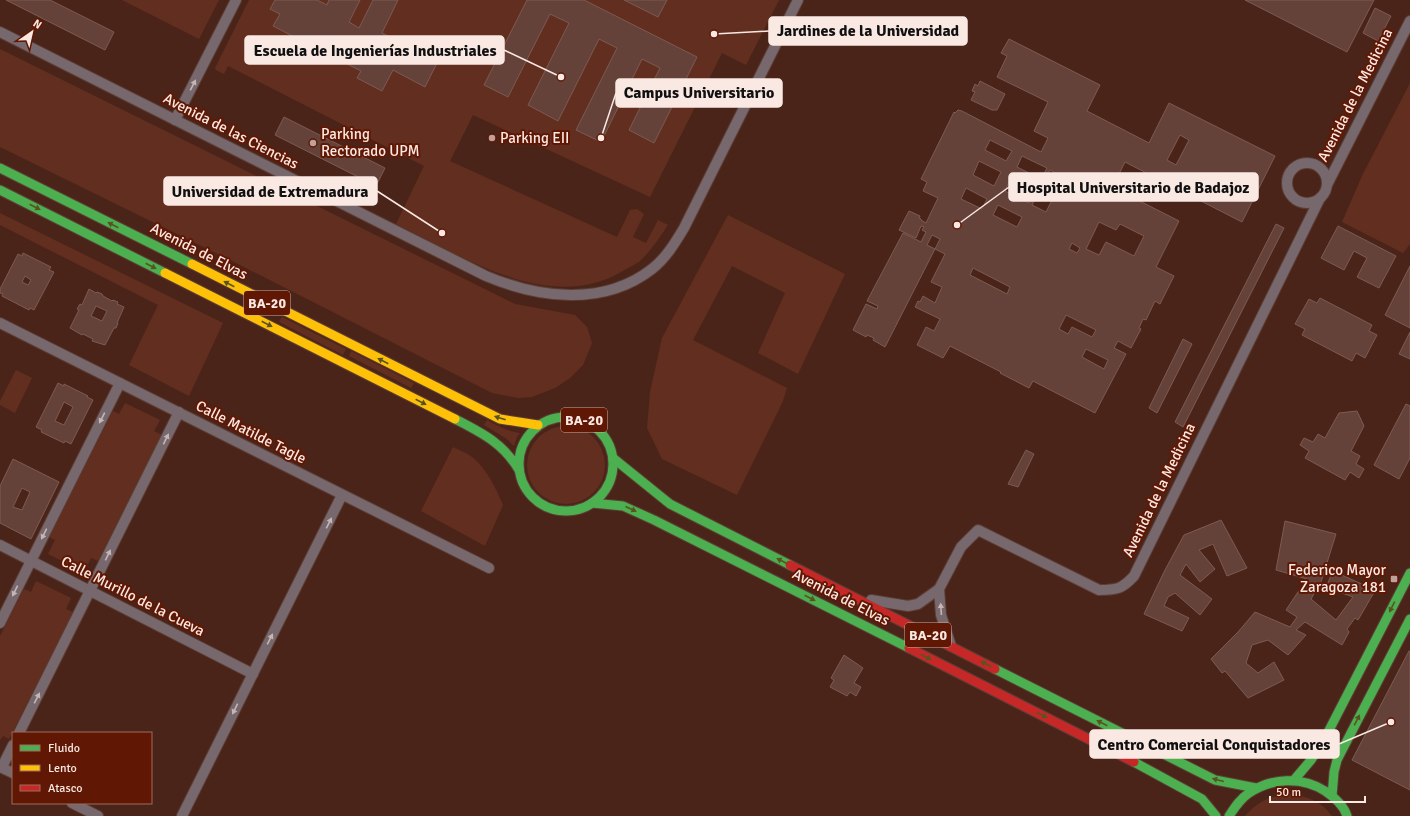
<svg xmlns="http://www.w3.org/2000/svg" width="1410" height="816" font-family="Signika,sans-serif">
<rect width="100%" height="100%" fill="#4b2419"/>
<!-- green -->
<g fill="#622e1f">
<polygon points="122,0 219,0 199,39"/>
<path d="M249,0H779L746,65L722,53L650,197L473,115L450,161L617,237L630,210L637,209L644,214L633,237L646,243L658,220L668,225C659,238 651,251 640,261C635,265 627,268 621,272C549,314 461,256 396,224L424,166L228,66L224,74L216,70L215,68Z"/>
<polygon points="0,49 515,304 575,315 587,327 592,343 583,365 570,378 555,388 532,397 518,398 492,393 240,265 0,147"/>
<polygon points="1410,83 1410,244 1403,253 1342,222 1362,176"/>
<polygon points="0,213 223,323 189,396 129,365 158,305 0,225"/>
<polygon points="728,215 845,274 798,374 758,353 785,293 732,266 693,340 787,388 783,401 737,495 662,459 647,428 650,392 662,338"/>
<polygon points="282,317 346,349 343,355 279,322"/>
<polygon points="351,351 414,383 411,388 349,356"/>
<polygon points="16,370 32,378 15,413 0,405 0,401"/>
<polygon points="125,403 160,420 154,431 162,435 98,561 91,558 84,572 48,554 55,540 49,537 113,411 119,414"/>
<path d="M487,420C498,426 507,431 520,433L517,437L514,446L507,439L484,425Z"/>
<circle cx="566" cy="465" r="39"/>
<path d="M453,447C459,450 467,453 472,457C487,469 495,487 503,505L485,546L421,511Z"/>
<polygon points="36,581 71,598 66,609 73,612 9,739 3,736 0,740 0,636 24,589 31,592"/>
<path d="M1292,794C1309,797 1322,802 1332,816H1245C1258,801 1272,795 1292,794Z"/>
</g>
<!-- building -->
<g fill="#644239" stroke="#7c5b52" fill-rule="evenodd">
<polygon points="6,0 50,0 114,32 105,50"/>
<polygon points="275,0 317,0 327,5 329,0 360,0 349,22 359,28 373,0 398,0 382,33 438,61 425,87 393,70 382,91 357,78 361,71 273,26 280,14 270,9"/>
<polygon points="527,0 584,0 697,57 654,143 629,130 660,68 642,59 601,142 576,130 617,48 599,39 558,121 528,105 569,23 550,14 508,97 484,85"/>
<polygon points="624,0 667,0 658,17"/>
<polygon points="1245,0 1374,0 1347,52"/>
<polygon points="1375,8 1391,16 1378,41 1363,33"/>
<path d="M1009,39L1100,85L1087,111L1149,143L1169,103L1275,156L1242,222L1125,162L1119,174L1123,176L1116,189L1179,221L1156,267L1174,276L1160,304L1155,301L1146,320L1143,319L1139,328L1141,329L1131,348L1118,341L1114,348L1126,354L1095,413L1033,381L1029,388L1000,373L1001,372L950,346L943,358L917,345L926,327L934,331L940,319L915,307L918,301L920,302L923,296L935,303L942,287L931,282L945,254L935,249L885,347L873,340L874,338L867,335L866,337L853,330L866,304L877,309L878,306L867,301L903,233L921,242L926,232L922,230L924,227L921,226L916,238L899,230L909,211L920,216L919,218L921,219V220L926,223L938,198L923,191L927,182L921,179L954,112L955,113L958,110L962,111L1041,152L1048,138L1034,131L1048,102L997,77L1007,56L1001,53ZM1180,135L1189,140L1176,165L1167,160ZM990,140L1012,151L1006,161L985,150ZM1022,156L1047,168L1041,179L1017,167ZM979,161L1001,172L994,186L973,175ZM1050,170L1063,177L1058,187L1044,181ZM1228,173L1237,177L1232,187L1223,182ZM1011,177L1036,190L1029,203L1005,191ZM966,188L987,199L982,209L961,199ZM1039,191L1053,198L1046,212L1032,205ZM998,205L1022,217L1017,227L993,215ZM1099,222L1116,230L1120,224L1144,236L1134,256L1106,242L1099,255L1086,249ZM932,235L940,239L935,249L927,245ZM1072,243L1080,248L1077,253L1069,249ZM973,268L1010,287L1007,294L970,275ZM1066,315L1096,330L1092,337L1072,327L1068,334L1059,329ZM1086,349L1108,360L1104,369L1082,357Z"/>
<polygon points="980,81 1005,94 997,110 992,110 971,100 975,92 972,91 975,84 978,86"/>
<polygon points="284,117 385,168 376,186 275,135"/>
<polygon points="1276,224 1284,228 1183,427 1175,422"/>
<polygon points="1338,226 1396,256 1379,288 1357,277 1367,258 1354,251 1344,270 1321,258"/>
<path d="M23,253L51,267L49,270L54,272L34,310L30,308L29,310L2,296L3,294L0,293V289L18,254L22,256ZM25,276L31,280L28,285L22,282Z"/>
<polygon points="1410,266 1410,328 1385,315"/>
<path d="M89,289L96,293L97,292L102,294L103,296L112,301L113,300L118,302L117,304L124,307L117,323H118L116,328H114L105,345L92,341L93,339L83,334L82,335L70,328L79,310L77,309L80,304L82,305ZM96,306L107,311L102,321L91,316Z"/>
<polygon points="1320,298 1372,325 1369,331 1377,335 1365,358 1356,353 1352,361 1302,335 1305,329 1295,324 1309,299 1317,303"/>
<polygon points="1410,332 1410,359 1399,354"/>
<polygon points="1183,339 1192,344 1157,413 1149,408"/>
<path d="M58,383L64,386V384L88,396L87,397L93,400L71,444L65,441L64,443L41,432L42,430L36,427ZM64,402L73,407L64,425L55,421Z"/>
<polygon points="1406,404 1410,406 1410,458 1399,479 1374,465"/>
<polygon points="1357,411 1364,426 1351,451 1360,456 1356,464 1364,469 1359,478 1350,472 1345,480 1305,458 1309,451 1300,445 1304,438 1313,442 1318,434 1325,438 1339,413"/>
<polygon points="1026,450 1034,454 1018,487 1008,484"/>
<path d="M13,459L59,482L31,539L0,523V486ZM22,488L30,492L22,510L13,507Z"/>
<polygon points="1221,520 1247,568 1227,576 1213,544 1199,550 1215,569 1200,582 1186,564 1180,575 1212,599 1200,615 1175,593 1168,597 1164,606 1189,618 1182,631 1144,614 1165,570 1184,535"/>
<polygon points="1285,521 1336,534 1321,582 1311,599 1336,620 1353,597 1326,587 1333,571 1366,586 1367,585 1376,589 1358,620 1355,618 1347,629 1349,632 1342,645 1305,622 1296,630 1306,635 1288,655 1268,640 1252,645 1246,663 1258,673 1274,662 1284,680 1248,698 1225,671 1222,673 1211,659 1238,632 1255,612 1290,627 1297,617 1286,610 1300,589 1305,594 1307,579 1276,570"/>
<polygon points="1409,651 1410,651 1410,790 1352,760"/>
<polygon points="844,655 863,668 854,683 861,687 856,696 850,692 847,696 830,687 834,680 831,678"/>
</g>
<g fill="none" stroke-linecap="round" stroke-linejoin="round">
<!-- street casing -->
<g stroke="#5c3e36" stroke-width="12">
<g id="street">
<path d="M0,32L486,276C539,298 603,307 652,269C666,258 675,243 684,228L798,0"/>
<polyline points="175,120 236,0"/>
<circle cx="1307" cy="183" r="20"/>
<polyline points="1328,183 1410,21"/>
<polyline points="0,323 489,568"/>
<polyline points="0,545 253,674"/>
<path d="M939,589L961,547L978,530L1099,590C1117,590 1122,589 1134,576L1320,198"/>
<polyline points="871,600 908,606 918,604 939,589 941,615 951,646"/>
<polyline points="0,623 120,383"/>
<polyline points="19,733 179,412"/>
<polyline points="0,767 13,773"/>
<polyline points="2,767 13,745"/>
<polyline points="72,803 98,816"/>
<polyline points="182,816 342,495"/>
</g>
</g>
<!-- fast casing -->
<g stroke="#5c3e36" stroke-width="11">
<g id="fast">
<polyline points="0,168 192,264"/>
<polyline points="0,190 165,273"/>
<circle cx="566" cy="464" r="47"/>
<path d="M455,419C482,433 503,443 519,470"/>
<polyline points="613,458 670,504 790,565"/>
<polyline points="592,503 623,506 654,520 909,648"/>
<polyline points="995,669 1215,780 1256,788"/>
<polyline points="1134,762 1202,799 1216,816"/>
<polyline points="1294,780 1311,760 1324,740 1410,573"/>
<polyline points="1332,796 1334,772 1337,760 1410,619"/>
<path d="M1229,816C1235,807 1240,799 1249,793C1271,778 1302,776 1325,791C1334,797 1344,806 1347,816"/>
</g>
</g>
<!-- slow casing -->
<g stroke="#5c3e36" stroke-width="11">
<g id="slow">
<polyline points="192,264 500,419 538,425"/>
<polyline points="165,273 455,419"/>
</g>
</g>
<!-- jam casing -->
<g stroke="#5c3e36" stroke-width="11">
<g id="jam">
<polyline points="790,565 995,669"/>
<polyline points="909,648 1134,762"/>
</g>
</g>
<!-- street -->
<use href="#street" stroke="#77686d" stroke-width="10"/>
<!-- fast -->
<use href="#fast" stroke="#4caf50" stroke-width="9"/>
<!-- slow -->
<use href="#slow" stroke="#ffc107" stroke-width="9"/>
<!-- jam -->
<use href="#jam" stroke="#c62828" stroke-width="9"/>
</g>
<!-- one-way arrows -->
<defs><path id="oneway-solid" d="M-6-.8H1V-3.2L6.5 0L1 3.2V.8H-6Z"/></defs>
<g fill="#c6b5b4">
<use href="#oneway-solid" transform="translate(193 85) rotate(-63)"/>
<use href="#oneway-solid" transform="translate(102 418) rotate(117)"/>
<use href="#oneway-solid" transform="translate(166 439) rotate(-64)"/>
<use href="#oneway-solid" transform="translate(329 523) rotate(-63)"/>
<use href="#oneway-solid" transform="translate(44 534) rotate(117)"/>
<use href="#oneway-solid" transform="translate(108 555) rotate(-64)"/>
<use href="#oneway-solid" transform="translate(15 591) rotate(116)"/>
<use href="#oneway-solid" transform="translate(941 609) rotate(-94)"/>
<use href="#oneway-solid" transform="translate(270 639) rotate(-63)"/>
<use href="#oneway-solid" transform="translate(37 698) rotate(-63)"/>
<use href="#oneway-solid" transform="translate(235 709) rotate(116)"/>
</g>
<g fill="#585422">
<use href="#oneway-solid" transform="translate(35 207) rotate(27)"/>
<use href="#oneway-solid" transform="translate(113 225) rotate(-153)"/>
<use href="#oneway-solid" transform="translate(151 266) rotate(27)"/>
<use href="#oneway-solid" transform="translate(229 284) rotate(-153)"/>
<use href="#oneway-solid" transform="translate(267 324) rotate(27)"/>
<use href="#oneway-solid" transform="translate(383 361) rotate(-153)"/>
<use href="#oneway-solid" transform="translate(421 402) rotate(27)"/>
<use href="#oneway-solid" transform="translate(500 418) rotate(-162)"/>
<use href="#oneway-solid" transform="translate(631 509) rotate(25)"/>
<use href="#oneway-solid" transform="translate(782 561) rotate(-153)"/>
<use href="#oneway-solid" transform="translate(810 598) rotate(27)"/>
<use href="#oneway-solid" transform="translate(1392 607) rotate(117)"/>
<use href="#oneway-solid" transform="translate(926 657) rotate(27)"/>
<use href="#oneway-solid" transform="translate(986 664) rotate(-153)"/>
<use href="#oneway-solid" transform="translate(1042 715) rotate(27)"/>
<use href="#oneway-solid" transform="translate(1357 720) rotate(-63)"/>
<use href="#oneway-solid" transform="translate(1102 723) rotate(-153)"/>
<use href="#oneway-solid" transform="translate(1218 780) rotate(-165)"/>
</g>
<!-- markers -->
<g fill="#bda39c" stroke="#601804" stroke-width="1.5">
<circle cx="492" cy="138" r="4"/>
<circle cx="313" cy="143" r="4"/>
<rect x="1390" y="575" width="8" height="8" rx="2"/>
</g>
<g text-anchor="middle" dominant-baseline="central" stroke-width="4" stroke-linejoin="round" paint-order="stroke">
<!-- shield labels -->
<g fill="#601804" stroke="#ccaaa0" stroke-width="1">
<rect x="244" y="291" width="46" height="24" rx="3"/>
<rect x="561" y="408" width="46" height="24" rx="3"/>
<rect x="905" y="623" width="46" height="24" rx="3"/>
</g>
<g font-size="14" font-weight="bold" fill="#fae8e3">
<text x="267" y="303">BA-20</text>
<text x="584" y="420">BA-20</text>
<text x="928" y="635">BA-20</text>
</g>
<!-- street labels -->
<g font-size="15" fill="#fae8e3" stroke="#601804">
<text transform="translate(1355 95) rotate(-63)">Avenida de la Medicina</text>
<text transform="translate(231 131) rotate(27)">Avenida de las Ciencias</text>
<text transform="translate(199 251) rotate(27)">Avenida de Elvas</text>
<text transform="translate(251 432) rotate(27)">Calle Matilde Tagle</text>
<text transform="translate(1159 490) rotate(-64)">Avenida de la Medicina</text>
<text transform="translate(133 596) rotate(27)">Calle Murillo de la Cueva</text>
<text transform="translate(841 597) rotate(27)">Avenida de Elvas</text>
</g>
<!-- poi labels -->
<g font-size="15" fill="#fae8e3" stroke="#601804" text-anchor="start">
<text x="321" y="134">Parking<tspan x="321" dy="17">Rectorado UPM</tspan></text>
<text x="500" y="138">Parking EII</text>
<text x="1386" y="570" text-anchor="end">Federico Mayor<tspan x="1386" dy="17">Zaragoza 181</tspan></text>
</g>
</g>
<!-- callouts -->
<path fill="none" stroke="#fae8e3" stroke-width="1.5" d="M714 34L769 31M561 77L504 50M601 138L616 93M957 225L1009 187M442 233L377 191M1391 722L1339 744"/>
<g fill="#fae8e3" stroke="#601804" stroke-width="1.5">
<circle cx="714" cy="34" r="4"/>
<circle cx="561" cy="77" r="4"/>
<circle cx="601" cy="138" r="4"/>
<circle cx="957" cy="225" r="4"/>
<circle cx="442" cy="233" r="4"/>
<circle cx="1391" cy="722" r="4"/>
</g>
<g fill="#fae8e3" stroke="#fae8e3" stroke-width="1.5">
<rect x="769" y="17" width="198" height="28" rx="4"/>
<rect x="245" y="36" width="259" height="28" rx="4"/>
<rect x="616" y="79" width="166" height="28" rx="4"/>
<rect x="1009" y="173" width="249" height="28" rx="4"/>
<rect x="164" y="177" width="213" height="28" rx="4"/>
<rect x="1090" y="730" width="249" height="28" rx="4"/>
</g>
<g font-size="16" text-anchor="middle" font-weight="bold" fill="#111">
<text x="868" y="36">Jardines de la Universidad</text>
<text x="375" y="56">Escuela de Ingenierías Industriales</text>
<text x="699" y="98">Campus Universitario</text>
<text x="1133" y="193">Hospital Universitario de Badajoz</text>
<text x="270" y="197">Universidad de Extremadura</text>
<text x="1214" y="750">Centro Comercial Conquistadores</text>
</g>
<!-- legend -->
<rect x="12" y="732" width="140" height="72" fill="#601804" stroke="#9e6b5d"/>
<rect x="20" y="745" width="20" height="6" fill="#4caf50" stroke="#9e6b5d"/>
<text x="48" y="752" font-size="12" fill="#fae8e3">Fluido</text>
<rect x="20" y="765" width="20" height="6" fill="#ffc107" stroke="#9e6b5d"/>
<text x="48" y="772" font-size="12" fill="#fae8e3">Lento</text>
<rect x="20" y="785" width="20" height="6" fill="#c62828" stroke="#9e6b5d"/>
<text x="48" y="792" font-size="12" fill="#fae8e3">Atasco</text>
<!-- north arrow -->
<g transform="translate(32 32) rotate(34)" stroke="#601804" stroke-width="3" paint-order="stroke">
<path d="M0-3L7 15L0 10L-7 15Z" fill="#fae8e3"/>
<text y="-6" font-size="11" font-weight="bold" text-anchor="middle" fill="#fae8e3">N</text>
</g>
<!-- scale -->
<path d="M1270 796v6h95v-6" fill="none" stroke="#fae8e3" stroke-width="2"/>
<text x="1276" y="796" font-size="12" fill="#fae8e3" stroke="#601804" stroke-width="3" paint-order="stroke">50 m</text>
</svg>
